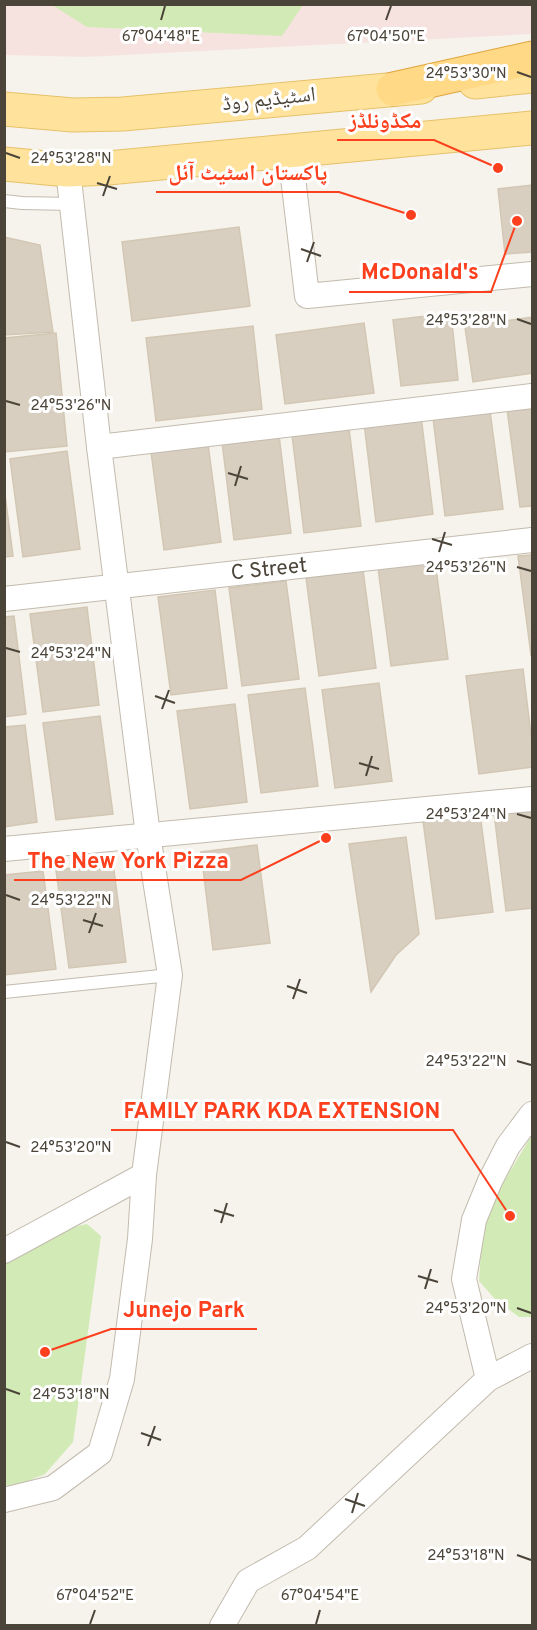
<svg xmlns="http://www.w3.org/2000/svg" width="537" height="1630" font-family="Overpass,'Noto Naskh Arabic',sans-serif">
<rect width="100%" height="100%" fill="#f6f3ec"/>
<!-- medical -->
<polygon fill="#f6e3e0" points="5,5 532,5 532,34 85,57 5,55"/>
<!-- green -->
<g fill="#d2eab5">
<polygon points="52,5 303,4 303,5 282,36 87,27"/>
<polygon points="532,1135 532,1317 519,1317 495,1299 479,1281 482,1236 495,1196"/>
<polygon points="87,1224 101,1236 73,1442 45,1474 15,1486 4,1485 4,1263 64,1229"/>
</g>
<!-- building -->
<g fill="#d8cfc1" stroke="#d3c7b4" stroke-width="1.5">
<polygon points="532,185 532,252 505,254 498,189"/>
<polygon points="239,227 250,306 132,321 122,242"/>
<polygon points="4,237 40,245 53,332 4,335"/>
<polygon points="451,313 458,380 401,386 393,320"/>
<polygon points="532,317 532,373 473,382 465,327"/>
<polygon points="364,323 374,393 285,404 276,335"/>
<polygon points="253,326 262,409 156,421 146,338"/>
<polygon points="56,333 67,446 4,452 4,338"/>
<polygon points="532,406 532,506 520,507 507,409"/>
<polygon points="490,411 503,509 445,516 433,418"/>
<polygon points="421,416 433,514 376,522 364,423"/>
<polygon points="349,428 361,526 304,533 292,435"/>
<polygon points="279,435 291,533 234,540 222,442"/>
<polygon points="208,444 221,542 164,550 151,452"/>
<polygon points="67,451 80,549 23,557 10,459"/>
<polygon points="4,487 13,556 4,557"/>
<polygon points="532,555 532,654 531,655 518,556"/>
<polygon points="435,561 448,659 391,666 378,568"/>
<polygon points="363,570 376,668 319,676 306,578"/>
<polygon points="286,581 299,679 242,686 229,588"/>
<polygon points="215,590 227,688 171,695 158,597"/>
<polygon points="87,607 99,705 43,712 30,614"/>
<polygon points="14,616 26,714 4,717 4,617"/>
<polygon points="523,669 532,743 532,767 479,774 466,676"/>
<polygon points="379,683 392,781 335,788 322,690"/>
<polygon points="305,688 318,786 261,793 248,695"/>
<polygon points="235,704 247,802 190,809 177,711"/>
<polygon points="100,716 113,814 56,820 43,723"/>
<polygon points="25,725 37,822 4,827 4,727"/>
<polygon points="532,809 532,908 506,911 494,813"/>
<polygon points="480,814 493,912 436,919 423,821"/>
<polygon points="406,837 419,934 396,955 371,992 349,844"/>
<polygon points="257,845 270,943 213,950 201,852"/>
<polygon points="113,863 126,962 69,968 56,870"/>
<polygon points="43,871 56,969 4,975 4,875"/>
</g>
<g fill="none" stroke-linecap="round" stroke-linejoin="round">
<!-- service casing -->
<g stroke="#c2bbae" stroke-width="14">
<g id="service">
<polyline points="4,201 22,203 72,204"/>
<polyline points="4,992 170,975"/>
</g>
</g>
<!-- minor casing -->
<g stroke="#c2bbae" stroke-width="26">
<g id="minor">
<polyline points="290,152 307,296 532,274"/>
<polyline points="99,447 532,396"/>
<polyline points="4,599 532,540"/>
<polyline points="4,849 532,799"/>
<polyline points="4,1251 144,1175"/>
<polyline points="488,1379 464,1279 474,1220 490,1181 508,1146 532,1114"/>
<polyline points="4,1500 53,1488 100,1453 122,1379 140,1239 144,1175 170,975 148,835 99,447 68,170"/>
<polyline points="222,1626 248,1581 307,1548 488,1379 532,1356"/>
</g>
</g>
<!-- primary casing -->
<g stroke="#e6c16a" stroke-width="35">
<g id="primary">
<polyline points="475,82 532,76"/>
<polyline points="4,109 73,115 123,114 421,87"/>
<polyline points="4,164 68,170 108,168 532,128"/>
</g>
</g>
<!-- trunk casing -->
<g stroke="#e0a43c" stroke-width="35">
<polyline id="trunk" points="393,89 532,58"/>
</g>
<!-- service -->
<use href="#service" stroke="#fff" stroke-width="12"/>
<!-- minor -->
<use href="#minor" stroke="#fff" stroke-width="24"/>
<!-- primary -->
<use href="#primary" stroke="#ffe39c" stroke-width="33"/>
<!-- trunk -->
<use href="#trunk" stroke="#ffd985" stroke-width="33"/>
</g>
<!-- ticks -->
<path fill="none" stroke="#4b4439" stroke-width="2" d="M161,20L165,6M386,20L391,6M517,72L531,77M6,153L20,158M97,183L117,189M103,196L110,176M301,249L321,256M307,262L314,242M517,319L531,324M6,401L20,405M228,473L248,479M235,486L241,466M432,539L452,545M439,552L445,532M517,567L531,571M6,648L20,652M155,696L175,703M162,709L169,690M359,763L379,769M366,776L372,756M517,814L531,818M6,895L20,900M83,920L103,926M89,933L96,913M287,986L307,993M293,999L300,979M517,1061L531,1065M6,1142L20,1147M214,1210L234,1216M221,1223L227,1203M418,1276L438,1282M425,1289L431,1269M517,1308L531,1313M6,1389L20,1394M141,1433L161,1440M148,1446L155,1426M345,1499L365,1506M352,1513L358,1493M517,1555L531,1560M90,1624L95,1610M316,1624L320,1610"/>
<g text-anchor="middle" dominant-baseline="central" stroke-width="6" stroke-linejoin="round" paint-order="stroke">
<!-- street labels -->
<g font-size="21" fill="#4b4439" stroke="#fff">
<text transform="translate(269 100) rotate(-6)">اسٹیڈیم روڈ</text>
<text transform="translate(269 570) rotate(-6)">C Street</text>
</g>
</g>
<g font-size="15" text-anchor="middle" fill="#4b4439" stroke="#fff" stroke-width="6" stroke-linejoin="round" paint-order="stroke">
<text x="161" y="41">67°04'48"E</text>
<text x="386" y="41">67°04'50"E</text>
<text x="466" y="78">24°53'30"N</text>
<text x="71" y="163">24°53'28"N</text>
<text x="466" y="325">24°53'28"N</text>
<text x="71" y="410">24°53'26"N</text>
<text x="466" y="572">24°53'26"N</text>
<text x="71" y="658">24°53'24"N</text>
<text x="466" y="819">24°53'24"N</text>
<text x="71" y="905">24°53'22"N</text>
<text x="466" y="1066">24°53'22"N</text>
<text x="71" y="1152">24°53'20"N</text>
<text x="466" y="1313">24°53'20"N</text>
<text x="71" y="1399">24°53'18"N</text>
<text x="466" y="1560">24°53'18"N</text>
<text x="95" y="1600">67°04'52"E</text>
<text x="320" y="1600">67°04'54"E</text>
</g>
<!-- callouts -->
<path fill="none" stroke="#fc3f1d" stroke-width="2" d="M498 168L434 140H337M411 215L339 192H156M517 221L491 292H349M326 838L241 880H14M510 1216L453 1130H111M45 1352L111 1329H257"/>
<g fill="#fc3f1d" stroke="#fff" stroke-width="2">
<circle cx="498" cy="168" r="6"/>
<circle cx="411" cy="215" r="6"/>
<circle cx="517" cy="221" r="6"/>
<circle cx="326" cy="838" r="6"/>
<circle cx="510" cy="1216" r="6"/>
<circle cx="45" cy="1352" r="6"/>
</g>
<g font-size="22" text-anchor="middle" font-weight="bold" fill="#fc3f1d" stroke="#fff" stroke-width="6" stroke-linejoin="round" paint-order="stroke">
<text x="385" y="128">مکڈونلڈز</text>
<text x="248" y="180">پاکستان اسٹیٹ آئل</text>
<text x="420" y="279">McDonald's</text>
<text x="128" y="868">The New York Pizza</text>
<text x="282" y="1118">FAMILY PARK KDA EXTENSION</text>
<text x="184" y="1317">Junejo Park</text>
</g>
<!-- border -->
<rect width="537" height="1630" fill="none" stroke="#4b4439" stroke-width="12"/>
</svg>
